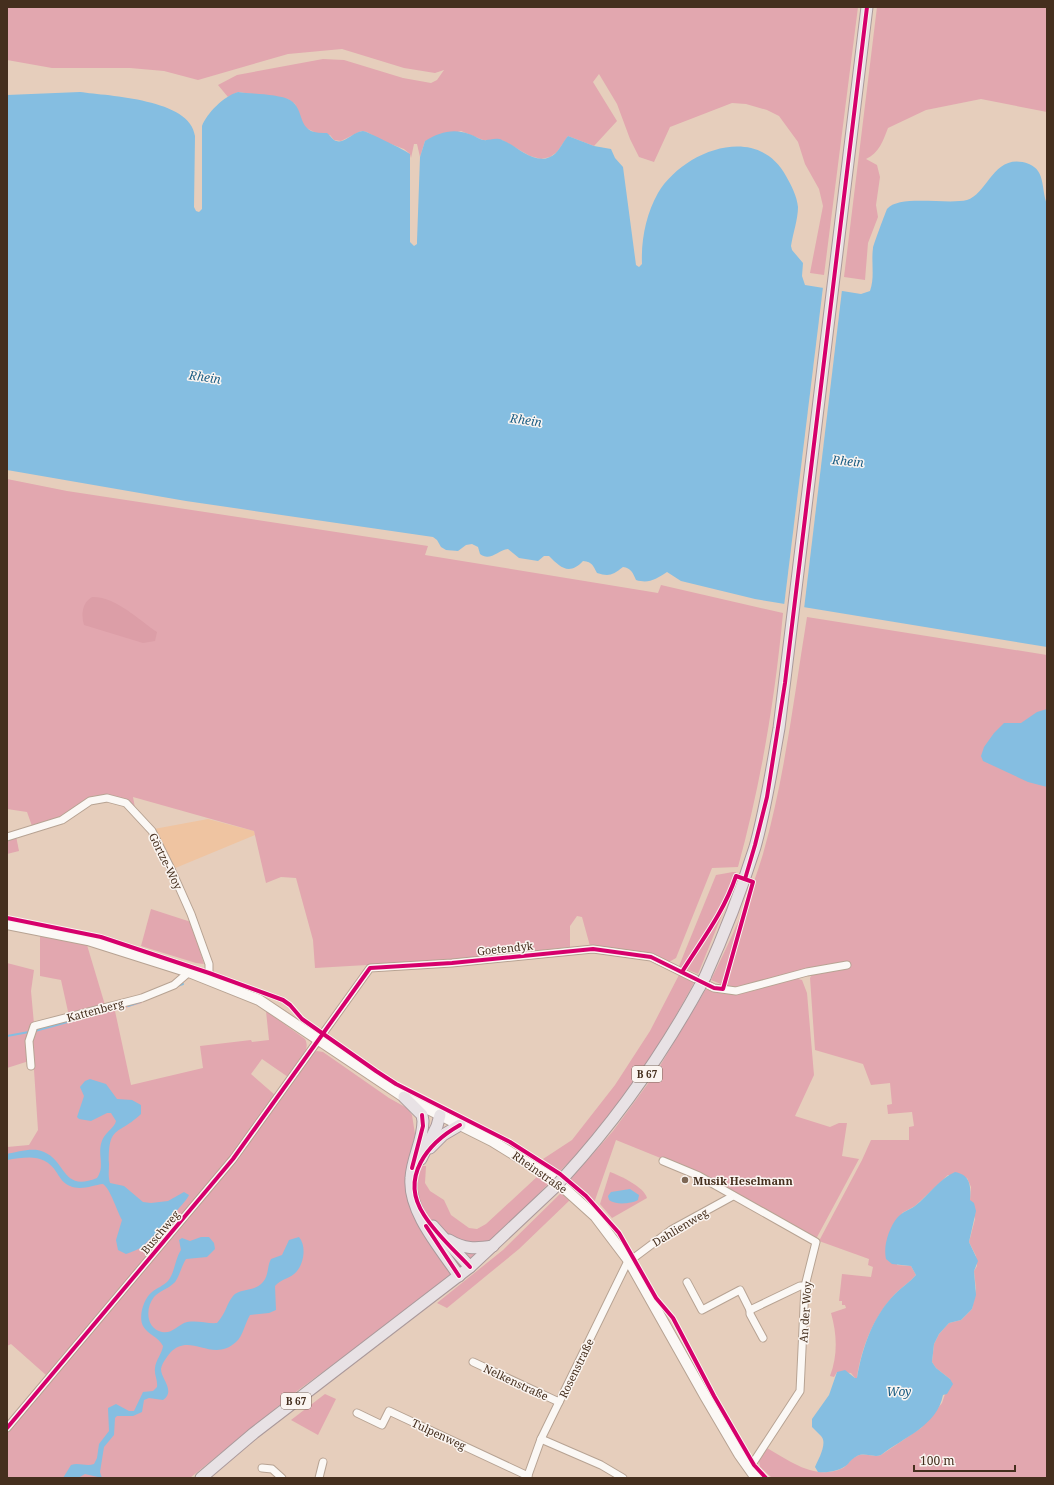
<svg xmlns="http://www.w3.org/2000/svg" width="1054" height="1485" font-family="'Noto Serif',serif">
<rect width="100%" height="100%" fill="#e6cebc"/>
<!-- built -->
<polygon fill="#efc4a1" points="208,819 254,831 255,835 173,869 154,829"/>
<!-- green -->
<g fill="#e2a7af">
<polygon points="7,7 858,7 824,275 810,273 823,206 819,189 805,164 798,142 779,116 767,110 746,104 732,103 670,127 654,162 639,157 630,139 617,104 599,74 593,82 617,121 594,146 568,136 557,152 550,157 541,159 530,156 502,140 483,140 461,131 425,141 420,157 417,144 414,144 411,158 410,154 404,149 380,140 367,132 361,131 341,141 334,140 330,135 320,135 304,127 295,104 288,99 238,92 228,97 218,85 237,75 323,59 344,60 403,78 431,83 437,80 444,70 435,73 404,68 342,49 288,54 198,80 164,71 130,68 52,68 7,60"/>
<path d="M877,7H1047V112L981,99L926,110L888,128C883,141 879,153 866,159L877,165L880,177L876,205L878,217L868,243L865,280L844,277Z"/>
<path d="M7,479L67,491L428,546L425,555L658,593L661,585L783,613C775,699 761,783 738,867L712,868L676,958L669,962L652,954L590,946L582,917L577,916L570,926V947L453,960L315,968L313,940L296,878L281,877L266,883L254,831L133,797L135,808L106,795L92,796L61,817L32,826L27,812L7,809Z"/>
<path d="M807,617L1047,655V1478H772L760,1467L759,1461L767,1448C790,1461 815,1481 843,1468C848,1465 851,1458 857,1456C865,1452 873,1458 881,1455L921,1428L942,1403L950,1379L936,1368L932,1362L934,1344L939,1334L949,1323L961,1320L972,1309L976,1289L974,1271L977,1266L976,1256L969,1242L975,1219L970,1200L971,1187L967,1178L948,1175L915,1206L902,1213L897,1265L911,1266L916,1275C910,1282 902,1287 895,1294C874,1316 861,1348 857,1378H855L851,1373L837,1372L834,1377L830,1376C838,1355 837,1334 831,1313L846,1308L845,1305H842V1301H839L842,1274L871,1277L873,1267L868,1265L869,1259L819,1241L862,1160L871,1140H909V1127L914,1126L912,1112L888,1114L887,1105L892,1104L890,1083L871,1085L863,1064L815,1050L810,978L813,972L828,968L824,965L744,988L728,987L711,980C731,939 750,898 763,854C785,777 794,696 807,617Z"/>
<polygon points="16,836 19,851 7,854 7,839"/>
<polygon points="733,872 736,872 726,905 698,974 679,966 716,875"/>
<polygon points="151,909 191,922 204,964 196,963 141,946"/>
<polygon points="40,936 87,945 105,1005 69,1016 61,980 40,976"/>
<polygon points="7,963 34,970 31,991 34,1024 29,1061 7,1068"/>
<path d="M680,973L694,983C657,1051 615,1118 559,1172L543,1159L572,1140L615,1085L650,1031Z"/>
<path d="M794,978L802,980L807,993L814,1075L795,1116L830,1127L839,1123H847L842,1156L859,1159L816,1239L700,1174L616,1140L594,1203L570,1180L613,1131L655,1074L706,989C733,1002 767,986 794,978Z"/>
<path d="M141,1000L142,1003L115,1011L131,1085L203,1068L200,1046L251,1040L252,1042L269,1040L266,1011L305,1039C312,1052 295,1067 288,1077L262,1059L251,1074L275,1095L230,1157L46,1375L11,1344L7,1346V1147L29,1145L38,1130L32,1040L35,1029Z"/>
<polygon points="317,1051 323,1052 389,1098 407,1108 412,1115 415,1134 407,1166 426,1166 425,1183 430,1191 444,1200 451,1215 469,1228 477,1229 486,1224 539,1175 549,1183 507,1227 469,1260 369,1338 297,1391 190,1478 7,1478 7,1433 181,1225 312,1053"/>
<path d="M610,1172C621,1176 644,1187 647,1198L612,1218L600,1204Z"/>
<polygon points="563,1191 571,1199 519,1249 447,1308 437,1303 503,1250"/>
<polygon points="325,1394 336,1399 318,1435 291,1420"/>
</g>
<!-- forest -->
<path fill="#dc9ea7" d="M92,597C115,596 139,620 157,632L155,641L143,643L84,625C81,614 82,603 92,597Z"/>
<!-- water -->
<g fill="#85bee1">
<path d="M80,92C109,96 191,99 195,136L194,207L196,211L199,212L202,209V126C207,113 224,96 238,92C251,94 279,94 290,100C307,110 294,135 327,133C330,135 331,138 334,140C344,146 353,131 363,131C366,131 407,151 410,154V242L414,246L417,244V241L420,157L425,141C439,132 454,128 469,134C473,135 479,139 483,140C489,141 495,137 502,140C516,145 533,165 550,157C558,154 562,143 568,136L594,146L611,149L615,158L623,167L636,265L639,267L642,264C641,240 646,214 658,193C683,151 757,122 786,176C791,185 797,196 798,207C798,219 793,233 791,246L792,250L803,263L802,276L805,285L861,294L870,291C875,277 871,263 873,248C873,246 886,211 887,209C899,194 947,205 967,200C988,194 994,151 1029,164C1046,171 1041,190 1047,204V647L755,599L681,581L667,572C656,579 649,584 636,580C633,573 631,568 623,567C613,575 609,577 597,573C593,566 593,562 583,561C569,576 560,567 549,556H544L538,561L519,558L508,549C498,550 490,562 480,554L478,547L472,544L466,545L458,551L446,550L441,547L437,540L433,537L186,501L7,470V95Z"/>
<polygon points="1047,709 1047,787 1028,782 983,761 981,756 984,747 994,733 1004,723 1021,723 1037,712"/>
<path d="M90,1079L106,1084L117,1099L132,1100L141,1105V1114C118,1136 108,1124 109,1164C109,1171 108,1176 110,1183L124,1186L143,1202L151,1203L168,1201L184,1192L189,1195C188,1200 149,1241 143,1246C138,1250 131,1252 126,1254L118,1250L116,1240L122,1220C116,1209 111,1190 103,1184C93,1185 81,1191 70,1186C64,1184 60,1178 57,1173C45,1153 27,1157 7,1160V1154C18,1152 33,1147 44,1152C67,1162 62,1192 97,1178C105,1167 98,1156 101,1144C103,1133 115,1128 116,1121L111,1113H107L91,1121L79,1119L77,1117L84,1096L80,1087L85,1081Z"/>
<path d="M955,1172C971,1175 971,1187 970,1200L974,1203L976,1211L969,1242L978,1261L974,1271L976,1295L972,1309L961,1320L949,1323L939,1334L934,1344L932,1362L936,1368L950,1379L953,1384L947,1394L943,1395C937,1426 904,1437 881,1455C873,1458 865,1452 857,1456C853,1458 850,1461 848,1464C841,1471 827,1473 818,1472L815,1467C818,1460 828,1443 821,1436C818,1433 815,1430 812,1427V1419L829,1395L837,1372L845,1370L855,1378H857C862,1348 873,1316 895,1294C902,1287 910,1282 916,1275L911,1266L892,1264L886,1259C883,1246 889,1228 897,1218C902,1212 909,1210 915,1206C929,1195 939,1179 955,1172Z"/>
<path d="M630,1189L639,1195L638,1200C631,1204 615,1205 609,1200L608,1196L611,1192Z"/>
<path d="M201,1237H209L214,1243L215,1249L207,1257L186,1259C182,1265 178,1280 174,1283C168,1289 159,1291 154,1297C145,1308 146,1329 162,1332C171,1334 176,1327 184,1323C194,1319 207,1324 217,1323C226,1313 226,1305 233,1296C239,1288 255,1292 263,1282C269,1275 267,1266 271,1259L282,1255L289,1240L299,1237C307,1246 304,1266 294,1274C288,1279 281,1279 275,1286L276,1310L269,1313L250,1315C245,1323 243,1336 236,1342C212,1364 190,1331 170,1353C167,1357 162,1363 161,1369C161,1379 176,1391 163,1400L149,1398L144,1400L142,1412L133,1416H117L115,1418L114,1435L104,1447L100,1472L102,1478L85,1474L78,1478H63L71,1465C79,1462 86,1467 94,1464L97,1458L99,1444L109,1431L108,1408L116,1404L129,1411H134L143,1392L153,1391L157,1387C158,1380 154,1375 155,1368C156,1359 162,1354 163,1346C158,1336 148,1335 143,1326C138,1316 144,1298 152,1292C157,1288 163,1286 168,1281C175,1272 175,1259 181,1250L179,1240L182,1238L190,1241Z"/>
</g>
<!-- pier -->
<polygon fill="#e6cebc" points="823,287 842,290 804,609 784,606"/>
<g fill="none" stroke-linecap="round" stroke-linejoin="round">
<!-- stream -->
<g stroke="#85bee1" stroke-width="2">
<polyline points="177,986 183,984"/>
<polyline points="128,1006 140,1002"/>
<polyline points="35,1031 118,1008"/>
<polyline points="7,1036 29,1032"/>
</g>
<!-- street casing -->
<g stroke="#b7a393" stroke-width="9">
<g id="street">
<polyline points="7,837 62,820 90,801 107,798 126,803 152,831 171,869 191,914 209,964 209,980"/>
<polyline points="31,1066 29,1041 34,1026 142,998 174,985 189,972"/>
<polyline points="663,1161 699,1176 816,1242 805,1286 800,1391 749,1469"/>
<polyline points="687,1282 702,1310 740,1290 750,1310 800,1286 805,1286"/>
<polyline points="750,1310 750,1314 763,1338"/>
<polyline points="473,1362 559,1402"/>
<polyline points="357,1413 382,1425 389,1411 528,1476"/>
<polyline points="7,1428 233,1159 370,968 452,963 593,949 651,957 714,988 736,991 807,972 847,965"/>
<polyline points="541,1439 601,1465 623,1478"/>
<polyline points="262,1468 272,1469 282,1478"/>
<polyline points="319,1478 323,1462"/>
<polyline points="527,1478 541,1439 627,1263 671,1230 733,1196"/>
</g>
</g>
<!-- secondary casing -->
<g stroke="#b7a393" stroke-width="12">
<polyline id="secondary" points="7,924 88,940 189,972 259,1000 404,1097 492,1141 554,1179 595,1216 629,1261 705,1396 739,1454 756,1478"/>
</g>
<!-- primary casing -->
<g stroke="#aa999b" stroke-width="13">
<g id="primary">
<path d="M705,977C724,935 741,891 755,847C766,808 772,767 779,728L867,7"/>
<path d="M404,1097L422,1115L423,1121C423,1141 412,1158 411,1178C408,1212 441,1249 459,1276"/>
<polyline points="430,1148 443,1135 460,1125"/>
<polyline points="421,1159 437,1126 440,1115"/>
<path d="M565,1176C618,1118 662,1055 700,986"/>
<polyline points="433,1226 470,1267"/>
<path d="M449,1240C464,1249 475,1249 493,1246"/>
<polyline points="201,1478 254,1433 470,1267 555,1187"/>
</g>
</g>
<!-- street -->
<use href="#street" stroke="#fbf8f5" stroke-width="7"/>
<!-- secondary -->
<use href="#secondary" stroke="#fbf8f5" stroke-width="10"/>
<!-- primary -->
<use href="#primary" stroke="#e8e2e5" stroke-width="11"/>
<!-- primary-bridge casing -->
<g stroke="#aa999b" stroke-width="13" stroke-linecap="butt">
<g id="primary-bridge">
<polyline points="700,986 705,977"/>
<polyline points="555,1187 565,1176"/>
</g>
</g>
<!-- primary-bridge -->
<use href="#primary-bridge" stroke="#e8e2e5" stroke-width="11"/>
<!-- cycleway casing -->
<g stroke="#fbf5f1" stroke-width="6">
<g id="cycleway">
<polyline points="745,879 755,845 767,797 785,683 867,7"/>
<polyline points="7,918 101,937 209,973 283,1000 290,1005 302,1019 376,1071 396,1084 510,1142 560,1174 586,1196 619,1233 656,1298 673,1318 714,1396 754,1465 766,1478"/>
<path d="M460,1125C428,1143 399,1177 424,1215C436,1234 455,1251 470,1267"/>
<polyline points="412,1168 423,1126 422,1115"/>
<polyline points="426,1226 459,1276"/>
<path d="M7,1428L233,1159L370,968L452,963L593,949L651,957L714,988L723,989L753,882L736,876C724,912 702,940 682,972"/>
</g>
</g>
<!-- cycleway -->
<use href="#cycleway" stroke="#d6006c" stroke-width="4"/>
</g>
<!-- markers -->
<circle fill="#7d6755" stroke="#fbf5f1" stroke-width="1.5" cx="685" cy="1180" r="4"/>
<g text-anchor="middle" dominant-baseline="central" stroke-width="3" stroke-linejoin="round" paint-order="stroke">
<!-- shield labels -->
<g fill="#fbf5f1" stroke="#7c6a5d" stroke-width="1">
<rect x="632" y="1066" width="30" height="16" rx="3"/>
<rect x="281" y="1393" width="30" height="16" rx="3"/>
</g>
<g font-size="10" font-weight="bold" fill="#452f1e">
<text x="647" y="1074">B 67</text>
<text x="296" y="1401">B 67</text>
</g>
<!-- street labels -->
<g font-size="11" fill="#452f1e" stroke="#fbf5f1">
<text transform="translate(166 861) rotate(64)">Görtze-Woy</text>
<text transform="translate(505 948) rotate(-6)">Goetendyk</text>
<text transform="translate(95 1010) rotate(-15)">Kattenberg</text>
<text transform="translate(540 1172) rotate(35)">Rheinstraße</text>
<text transform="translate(680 1227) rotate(-31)">Dahlienweg</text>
<text transform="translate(160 1232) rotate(-50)">Buschweg</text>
<text transform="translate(805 1312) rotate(-86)">An der Woy</text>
<text transform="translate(576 1368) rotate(-64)">Rosenstraße</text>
<text transform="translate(516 1382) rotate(25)">Nelkenstraße</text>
<text transform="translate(439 1434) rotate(25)">Tulpenweg</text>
</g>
<!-- poi labels -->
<g font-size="11" font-weight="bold" fill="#452f1e" stroke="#fbf5f1" text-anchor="start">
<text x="693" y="1180">Musik Heselmann</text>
</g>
<!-- water labels -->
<g font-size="12" font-style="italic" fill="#195c83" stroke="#fbf5f1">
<text transform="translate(205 377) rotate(8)">Rhein</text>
<text transform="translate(526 420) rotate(8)">Rhein</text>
<text transform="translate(848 461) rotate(5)">Rhein</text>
<text x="899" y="1391">Woy</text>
</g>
</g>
<!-- border -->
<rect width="1054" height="1485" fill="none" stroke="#452f1e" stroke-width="16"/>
<!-- scale -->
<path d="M914 1465v6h101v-6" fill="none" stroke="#452f1e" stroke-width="2"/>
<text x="920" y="1465" font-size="12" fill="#452f1e" stroke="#fbf5f1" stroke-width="3" paint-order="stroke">100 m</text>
</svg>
